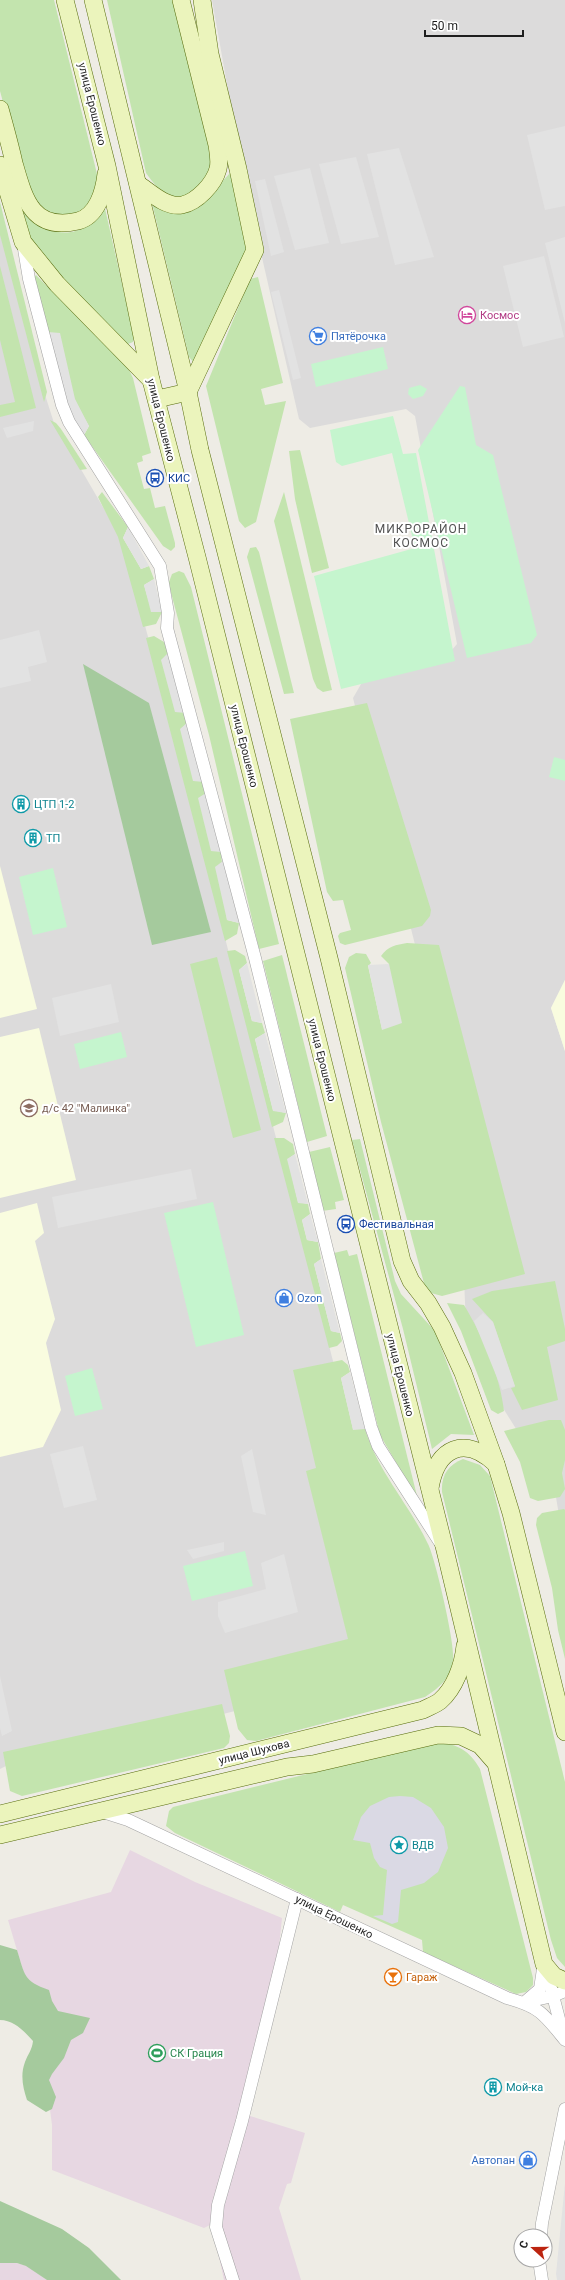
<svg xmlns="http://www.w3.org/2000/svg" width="565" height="2280" font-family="Roboto,sans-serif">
<rect width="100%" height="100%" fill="#eeece5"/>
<!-- residential -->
<g fill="#dcdbdb">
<polygon points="212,0 565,0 565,980 551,1008 565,1051 565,1552 555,1491 498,1400 466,1325 464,1279 490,1243 353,698 364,679 445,658 457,644 415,416 406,409 310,428 299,419 244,179"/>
<polygon points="0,222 40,379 54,423 121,538 150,644 334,1365 382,1674 215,1716 16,1761 0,1769"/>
</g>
<!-- industrial -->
<g fill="#e7d7e2">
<polygon points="130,1850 195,1882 282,1918 277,1967 242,2105 250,2116 305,2133 291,2183 287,2184 279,2208 301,2280 224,2280 212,2224 204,2228 52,2170 52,2125 39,2024 8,1920 111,1892"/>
<polygon points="0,2263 17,2263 27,2266 47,2280 0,2280"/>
</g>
<!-- education -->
<g fill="#f9fcdf">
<polygon points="0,866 37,1009 0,1018"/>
<polygon points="565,980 565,1051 551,1008"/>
<polygon points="39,1028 76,1180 0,1198 0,1037"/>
<polygon points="37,1203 44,1233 35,1241 55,1319 46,1343 61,1410 43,1447 0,1457 0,1213"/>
</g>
<!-- grass -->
<g fill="#c3e4ae">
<polygon points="0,0 54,0 98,178 93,203 76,216 45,214 23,177 0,91"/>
<path d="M107,0H175L213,164C192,202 175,215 146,173Z"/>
<polygon points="230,173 248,245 194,363 189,357 152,203 165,208 218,186"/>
<polygon points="0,202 47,392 44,402 0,235"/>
<path d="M104,204L134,337L133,342L128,344L122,342C85,303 35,264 19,211L22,209C29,215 38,226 47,229C74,239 91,227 104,204Z"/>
<polygon points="0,266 36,408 0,417 0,405 15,402 0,340"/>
<path d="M36,275L128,368L133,378L151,453L142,456L143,461L137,463L144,489L150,488L155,508L165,506L175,543V547L171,551L163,546L84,435L89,426C62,381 47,328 34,277Z"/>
<polygon points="258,277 283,383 261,389 265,405 286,401 256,522 245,528 239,521 206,386 250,279"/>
<polygon points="50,420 56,423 61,429 87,469 80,470"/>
<polygon points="300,450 329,568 312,573 295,499 289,451"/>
<polygon points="102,492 128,527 123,538 141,569 149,566 154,579 144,585 152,612 162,612 156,624 143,627 118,537 98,497"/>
<polygon points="284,492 332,690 323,692 317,688 313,679 274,521"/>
<polygon points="256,547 259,552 294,693 284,694 247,557 250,548"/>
<polygon points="179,571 184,573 191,587 279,944 259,949 209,735 170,589 169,582 172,574"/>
<polygon points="154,636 164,642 169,652 221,852 227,920 239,923 237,934 225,941 146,638"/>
<polygon points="367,703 431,910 430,916 422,926 345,945 340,943 338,936 340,933 351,930 343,900 333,901 327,892 290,719"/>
<path d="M407,943L439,945L525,1274L442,1296L431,1293L425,1287L381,1122L345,968L349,957L356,953L366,954L371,963L368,966L382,1029L389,964L381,956C388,946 396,945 407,943Z"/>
<polygon points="235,950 245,956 247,963 239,970 252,1021 262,1023 265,1033 255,1039 273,1110 286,1113 283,1122 272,1127 227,951"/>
<polygon points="282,955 327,1136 307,1142 263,961"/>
<polygon points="217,957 261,1130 233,1138 190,964"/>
<polygon points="274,1138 284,1138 293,1144 295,1154 288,1159 298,1202 308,1204 310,1214 302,1220 307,1240 318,1242 321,1259 314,1264 331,1331 340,1333 342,1341 337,1346 329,1348"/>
<polygon points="360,1139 395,1281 401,1294 435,1331 474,1435 451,1434 432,1449 403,1329 352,1140"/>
<polygon points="330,1147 344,1200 335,1202 336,1209 322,1211 309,1152"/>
<polygon points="347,1250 349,1256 357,1254 418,1500 380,1435 334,1253"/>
<polygon points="555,1281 565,1329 565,1341 547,1347 558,1400 522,1410 511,1388 515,1387 493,1322 472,1299 492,1291"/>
<path d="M447,1303L464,1305C483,1337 500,1375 504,1411L498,1414L491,1410L461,1331Z"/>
<path d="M342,1360L348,1365L350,1372L341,1378L353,1429H365C378,1472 409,1504 428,1544C435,1557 456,1647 453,1660C451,1678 439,1688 425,1697L256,1741L247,1740L238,1729L224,1670L348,1639L306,1471L316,1468L293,1370Z"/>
<polygon points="549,1420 561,1420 565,1430 565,1460 562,1473 565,1489 560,1497 538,1501 530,1498 520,1462 504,1431"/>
<path d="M463,1459L480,1465L490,1476L565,1782V1967L557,1958L551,1940L442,1492C441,1475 448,1465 463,1459Z"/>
<polygon points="564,1509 565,1510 565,1659 558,1630 552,1588 536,1525 537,1518 542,1513"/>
<polygon points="222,1704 230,1736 229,1743 224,1748 22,1796 10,1791 3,1752"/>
<path d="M437,1742C458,1744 470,1751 480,1769L533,1978V1985L526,1992L516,1994L423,1952L422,1940L343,1905L340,1912L175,1833L166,1826L169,1811L173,1807Z"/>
</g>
<!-- forest -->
<g fill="#a5ca9d">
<polygon points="83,664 149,703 211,932 152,945"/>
<path d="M0,1945L17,1950C25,1975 23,1981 49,1990L52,2001L58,2011L90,2018L83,2033L71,2040L64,2058L52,2074L49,2080L56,2097L52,2109L46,2112L27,2100C23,2088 20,2075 25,2062C28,2054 32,2050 33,2041C24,2031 14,2020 0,2020Z"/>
<polygon points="0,2201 62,2229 89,2248 121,2280 47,2280 26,2266 17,2263 0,2263"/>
</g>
<!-- park -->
<g fill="#c5f5ce">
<polygon points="383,347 388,369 316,387 311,364"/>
<polygon points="420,385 427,389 423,396 413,399 408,394 409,388"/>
<polygon points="460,386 465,387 476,445 493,455 537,635 531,643 467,658 418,450"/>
<polygon points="393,416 403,454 416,453 455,661 341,689 314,576 415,548 392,453 342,466 336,462 330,430"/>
<polygon points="554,757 565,760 565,781 549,777"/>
<polygon points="53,868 67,927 33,935 19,877"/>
<polygon points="121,1032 127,1057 80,1069 74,1044"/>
<polygon points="213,1202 244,1335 196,1347 164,1213"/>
<polygon points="92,1368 103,1409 75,1416 65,1376"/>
<polygon points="245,1551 253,1586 192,1601 183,1566"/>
</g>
<!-- parking -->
<g fill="#e2e2e2">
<polygon points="565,126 565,206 545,210 527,135"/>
<polygon points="399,148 434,257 395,265 367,154"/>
<polygon points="356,157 379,237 341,244 319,164"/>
<polygon points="310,168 329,243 295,250 274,176"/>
<polygon points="265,179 284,252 271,256 255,181"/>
<polygon points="565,237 565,323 545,243"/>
<polygon points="544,256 564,337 523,347 503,266"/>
<polygon points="279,290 301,378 293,380 271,292"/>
<polygon points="48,332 60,333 75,399 89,426 84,435 71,418"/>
<polygon points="34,421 33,431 7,438 3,428"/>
<polygon points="128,527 149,566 141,569 123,538"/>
<polygon points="154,579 162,612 151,612 144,585"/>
<polygon points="39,630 47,662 28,667 31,681 0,688 0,640"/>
<polygon points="169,652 186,713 175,712 161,660"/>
<polygon points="188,722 204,782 193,781 180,729"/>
<polygon points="206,793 221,852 211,851 198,798"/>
<polygon points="223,861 239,923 227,920 215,867"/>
<polygon points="247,963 262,1023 252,1021 239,970"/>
<polygon points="389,964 402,1023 382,1030 368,965"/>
<polygon points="111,984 119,1022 60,1036 52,998"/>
<polygon points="265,1033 286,1113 273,1111 255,1039"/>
<polygon points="295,1154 308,1204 298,1203 287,1159"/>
<polygon points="191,1169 197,1199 58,1228 52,1197"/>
<polygon points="310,1214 318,1242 307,1240 302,1220"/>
<polygon points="321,1259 340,1333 331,1331 314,1264"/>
<polygon points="483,1313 493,1322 515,1386 502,1390 474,1321"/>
<polygon points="350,1372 365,1429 353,1430 341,1378"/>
<polygon points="83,1446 97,1500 64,1508 50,1454"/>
<polygon points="252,1449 266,1515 253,1512 241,1456"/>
<polygon points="224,1542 224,1551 193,1559 187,1550"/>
<polygon points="284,1554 298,1612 225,1633 218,1616 218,1602 266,1589 261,1563"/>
<polygon points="0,1676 12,1731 2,1736 0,1728"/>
<polygon points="565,2183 565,2280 557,2280 556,2274"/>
</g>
<!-- plaza -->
<polygon fill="#dad9e4" points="400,1796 413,1797 431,1808 444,1827 448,1848 438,1872 434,1875 424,1883 401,1890 398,1922 392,1924 373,1916 383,1915 387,1870 380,1867 374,1858 370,1843 353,1840 361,1817 370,1806 389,1797"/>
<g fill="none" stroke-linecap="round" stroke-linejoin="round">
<!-- street casing -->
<g stroke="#a2a2a2" stroke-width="13">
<g id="street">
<polyline points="23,243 29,279 62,405 69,422 160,566 168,613 167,628 255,958 371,1427 378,1446 441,1544"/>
<path d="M103,1812L128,1820L507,1998C540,2007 544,2014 565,2040"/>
<polyline points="546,1969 563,2034"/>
<polyline points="525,2002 540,1989 543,1969"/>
<polyline points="526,2002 553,1996 565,1991"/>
<polyline points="541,2236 542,2223 565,2109"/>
<polyline points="539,2260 542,2280"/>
<polyline points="233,2280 216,2227 218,2205 242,2121 297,1899"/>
</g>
</g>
<!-- secondary casing -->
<g stroke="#576c0d" stroke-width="18">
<g id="secondary">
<polyline points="65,0 107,166 151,380 197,557 445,1550 544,1964 554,1976 565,1981"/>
<polyline points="93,0 188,392 200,450 329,958 402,1261 411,1281 428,1303 442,1327 463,1373 496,1464 511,1513 565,1732"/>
<path d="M0,109C5,127 10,145 14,163C24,198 32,232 78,221C97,216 104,192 106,174"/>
<polyline points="0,165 23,242 57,284 151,380"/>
<path d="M138,184C150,192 166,208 182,205C197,202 214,184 218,169C220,161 218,152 217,145L181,0"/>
<polyline points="188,392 255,250 238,169 210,54 202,0"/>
<polyline points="157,399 188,392"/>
<path d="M430,1488C437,1447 465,1435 496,1464"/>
<path d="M0,1814L423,1710C428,1707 435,1705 440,1701C455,1688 463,1665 465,1646"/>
<polyline points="0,1835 287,1767 313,1764 438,1735 461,1736 480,1745 494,1761"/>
</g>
</g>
<!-- street -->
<use href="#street" stroke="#fff" stroke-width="12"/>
<!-- secondary -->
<use href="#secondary" stroke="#ebf4bc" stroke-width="17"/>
</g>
<!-- icons -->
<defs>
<g id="hotel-ring" transform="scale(0.9)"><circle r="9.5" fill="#fff" stroke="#d1479c" stroke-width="1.5"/><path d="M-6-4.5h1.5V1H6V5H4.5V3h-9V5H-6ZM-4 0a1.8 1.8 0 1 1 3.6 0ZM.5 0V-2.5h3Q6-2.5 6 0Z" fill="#d1479c"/></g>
<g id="supermarket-ring" transform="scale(0.9)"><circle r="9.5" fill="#fff" stroke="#3f7fe0" stroke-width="1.5"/><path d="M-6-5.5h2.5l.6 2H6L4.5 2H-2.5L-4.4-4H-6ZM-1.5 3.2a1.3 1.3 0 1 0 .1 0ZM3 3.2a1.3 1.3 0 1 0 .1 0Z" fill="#3f7fe0"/></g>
<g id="bus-ring" transform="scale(0.9)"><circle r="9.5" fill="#fff" stroke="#1a4fb4" stroke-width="1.5"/><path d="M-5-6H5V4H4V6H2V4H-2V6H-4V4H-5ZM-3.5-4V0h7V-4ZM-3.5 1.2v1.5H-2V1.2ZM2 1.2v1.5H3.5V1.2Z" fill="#1a4fb4"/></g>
<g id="building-ring" transform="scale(0.9)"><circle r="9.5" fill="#fff" stroke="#0f9aa8" stroke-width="1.5"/><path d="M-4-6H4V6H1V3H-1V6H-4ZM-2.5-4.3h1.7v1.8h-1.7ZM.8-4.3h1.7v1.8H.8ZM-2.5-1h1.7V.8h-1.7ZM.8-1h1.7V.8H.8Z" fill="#0f9aa8"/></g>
<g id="school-ring" transform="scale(0.9)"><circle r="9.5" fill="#fff" stroke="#8d6e63" stroke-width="1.5"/><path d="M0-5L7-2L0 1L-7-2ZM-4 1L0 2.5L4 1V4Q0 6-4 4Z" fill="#8d6e63"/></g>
<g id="shop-ring" transform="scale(0.9)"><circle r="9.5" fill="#fff" stroke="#3f7fe0" stroke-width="1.5"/><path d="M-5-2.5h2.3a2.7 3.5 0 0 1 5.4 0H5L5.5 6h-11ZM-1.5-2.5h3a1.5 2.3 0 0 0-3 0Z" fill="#3f7fe0"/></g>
<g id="sight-ring" transform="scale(0.9)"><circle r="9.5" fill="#fff" stroke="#0f9aa8" stroke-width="1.5"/><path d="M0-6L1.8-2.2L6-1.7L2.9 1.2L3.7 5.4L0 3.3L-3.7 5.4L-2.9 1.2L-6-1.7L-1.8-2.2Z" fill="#0f9aa8"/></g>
<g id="bar-ring" transform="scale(0.9)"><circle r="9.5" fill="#fff" stroke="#e8710a" stroke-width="1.5"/><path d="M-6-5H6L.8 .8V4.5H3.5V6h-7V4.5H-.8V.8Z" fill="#e8710a"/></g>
<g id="stadium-ring" transform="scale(0.9)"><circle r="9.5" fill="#fff" stroke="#2e9e5b" stroke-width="1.5"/><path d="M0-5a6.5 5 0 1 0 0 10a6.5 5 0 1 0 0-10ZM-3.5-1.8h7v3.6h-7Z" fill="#2e9e5b"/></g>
</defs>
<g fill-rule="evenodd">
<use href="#hotel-ring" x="467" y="315"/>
<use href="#supermarket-ring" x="318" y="336"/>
<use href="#bus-ring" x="155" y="478"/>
<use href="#building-ring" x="21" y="804"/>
<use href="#building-ring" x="33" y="838"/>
<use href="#school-ring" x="29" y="1108"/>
<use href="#bus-ring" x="346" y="1224"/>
<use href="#shop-ring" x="284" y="1298"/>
<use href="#sight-ring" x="399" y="1845"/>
<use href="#bar-ring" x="393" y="1977"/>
<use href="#stadium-ring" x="157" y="2053"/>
<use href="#building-ring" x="493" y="2087"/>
<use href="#shop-ring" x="528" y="2160"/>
</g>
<g text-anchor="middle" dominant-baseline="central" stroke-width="4" stroke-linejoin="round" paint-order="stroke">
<!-- street labels -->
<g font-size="11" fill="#1e1e1e" stroke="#fff">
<text transform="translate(92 104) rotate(76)">улица Ерошенко</text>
<text transform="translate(161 420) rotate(76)">улица Ерошенко</text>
<text transform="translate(244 746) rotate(76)">улица Ерошенко</text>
<text transform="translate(322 1060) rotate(76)">улица Ерошенко</text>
<text transform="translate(400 1375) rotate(76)">улица Ерошенко</text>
<text transform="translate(254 1752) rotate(-14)">улица Шухова</text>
<text transform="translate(334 1917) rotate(26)">улица Ерошенко</text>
</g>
<!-- hotel labels -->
<g font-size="11" fill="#b23c85" stroke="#fff" text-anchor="start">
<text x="480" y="315">Космос</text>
</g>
<!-- shop labels -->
<g font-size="11" fill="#366cbe" stroke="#fff" text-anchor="start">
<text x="331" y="336">Пятёрочка</text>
<text x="297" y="1298">Ozon</text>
<text x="515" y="2160" text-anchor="end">Автопан</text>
</g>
<!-- transit labels -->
<g font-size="11" fill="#164399" stroke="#fff" text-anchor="start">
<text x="168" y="478">КИС</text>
<text x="359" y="1224">Фестивальная</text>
</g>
<!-- culture labels -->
<g font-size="11" fill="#0d838f" stroke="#fff" text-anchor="start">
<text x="34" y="804">ЦТП 1-2</text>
<text x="46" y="838">ТП</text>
<text x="412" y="1845">ВДВ</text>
<text x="506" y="2087">Мой-ка</text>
</g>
<!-- education labels -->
<g font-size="11" fill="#785e54" stroke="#fff" text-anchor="start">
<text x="42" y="1108">д/с 42 "Малинка"</text>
</g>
<!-- food labels -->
<g font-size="11" fill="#c56008" stroke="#fff" text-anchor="start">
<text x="406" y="1977">Гараж</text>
</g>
<!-- leisure labels -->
<g font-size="11" fill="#27864d" stroke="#fff" text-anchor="start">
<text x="170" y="2053">СК Грация</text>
</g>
<!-- neighbourhood labels -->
<g font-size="12" letter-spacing="1" fill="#515151" stroke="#fff">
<text x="421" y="529">МИКРОРАЙОН<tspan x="421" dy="14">КОСМОС</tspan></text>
</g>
</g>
<!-- north arrow -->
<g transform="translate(533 2248) rotate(291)"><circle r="19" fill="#ffffff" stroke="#a5a5a5"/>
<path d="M0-3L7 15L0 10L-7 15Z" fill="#bc2410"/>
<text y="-6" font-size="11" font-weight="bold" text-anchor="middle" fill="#1e1e1e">С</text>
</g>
<!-- scale -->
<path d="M425 30v6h98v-6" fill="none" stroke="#1e1e1e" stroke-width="2"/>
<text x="431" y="30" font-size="12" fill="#1e1e1e" stroke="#ffffff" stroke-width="3" paint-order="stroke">50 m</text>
</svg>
